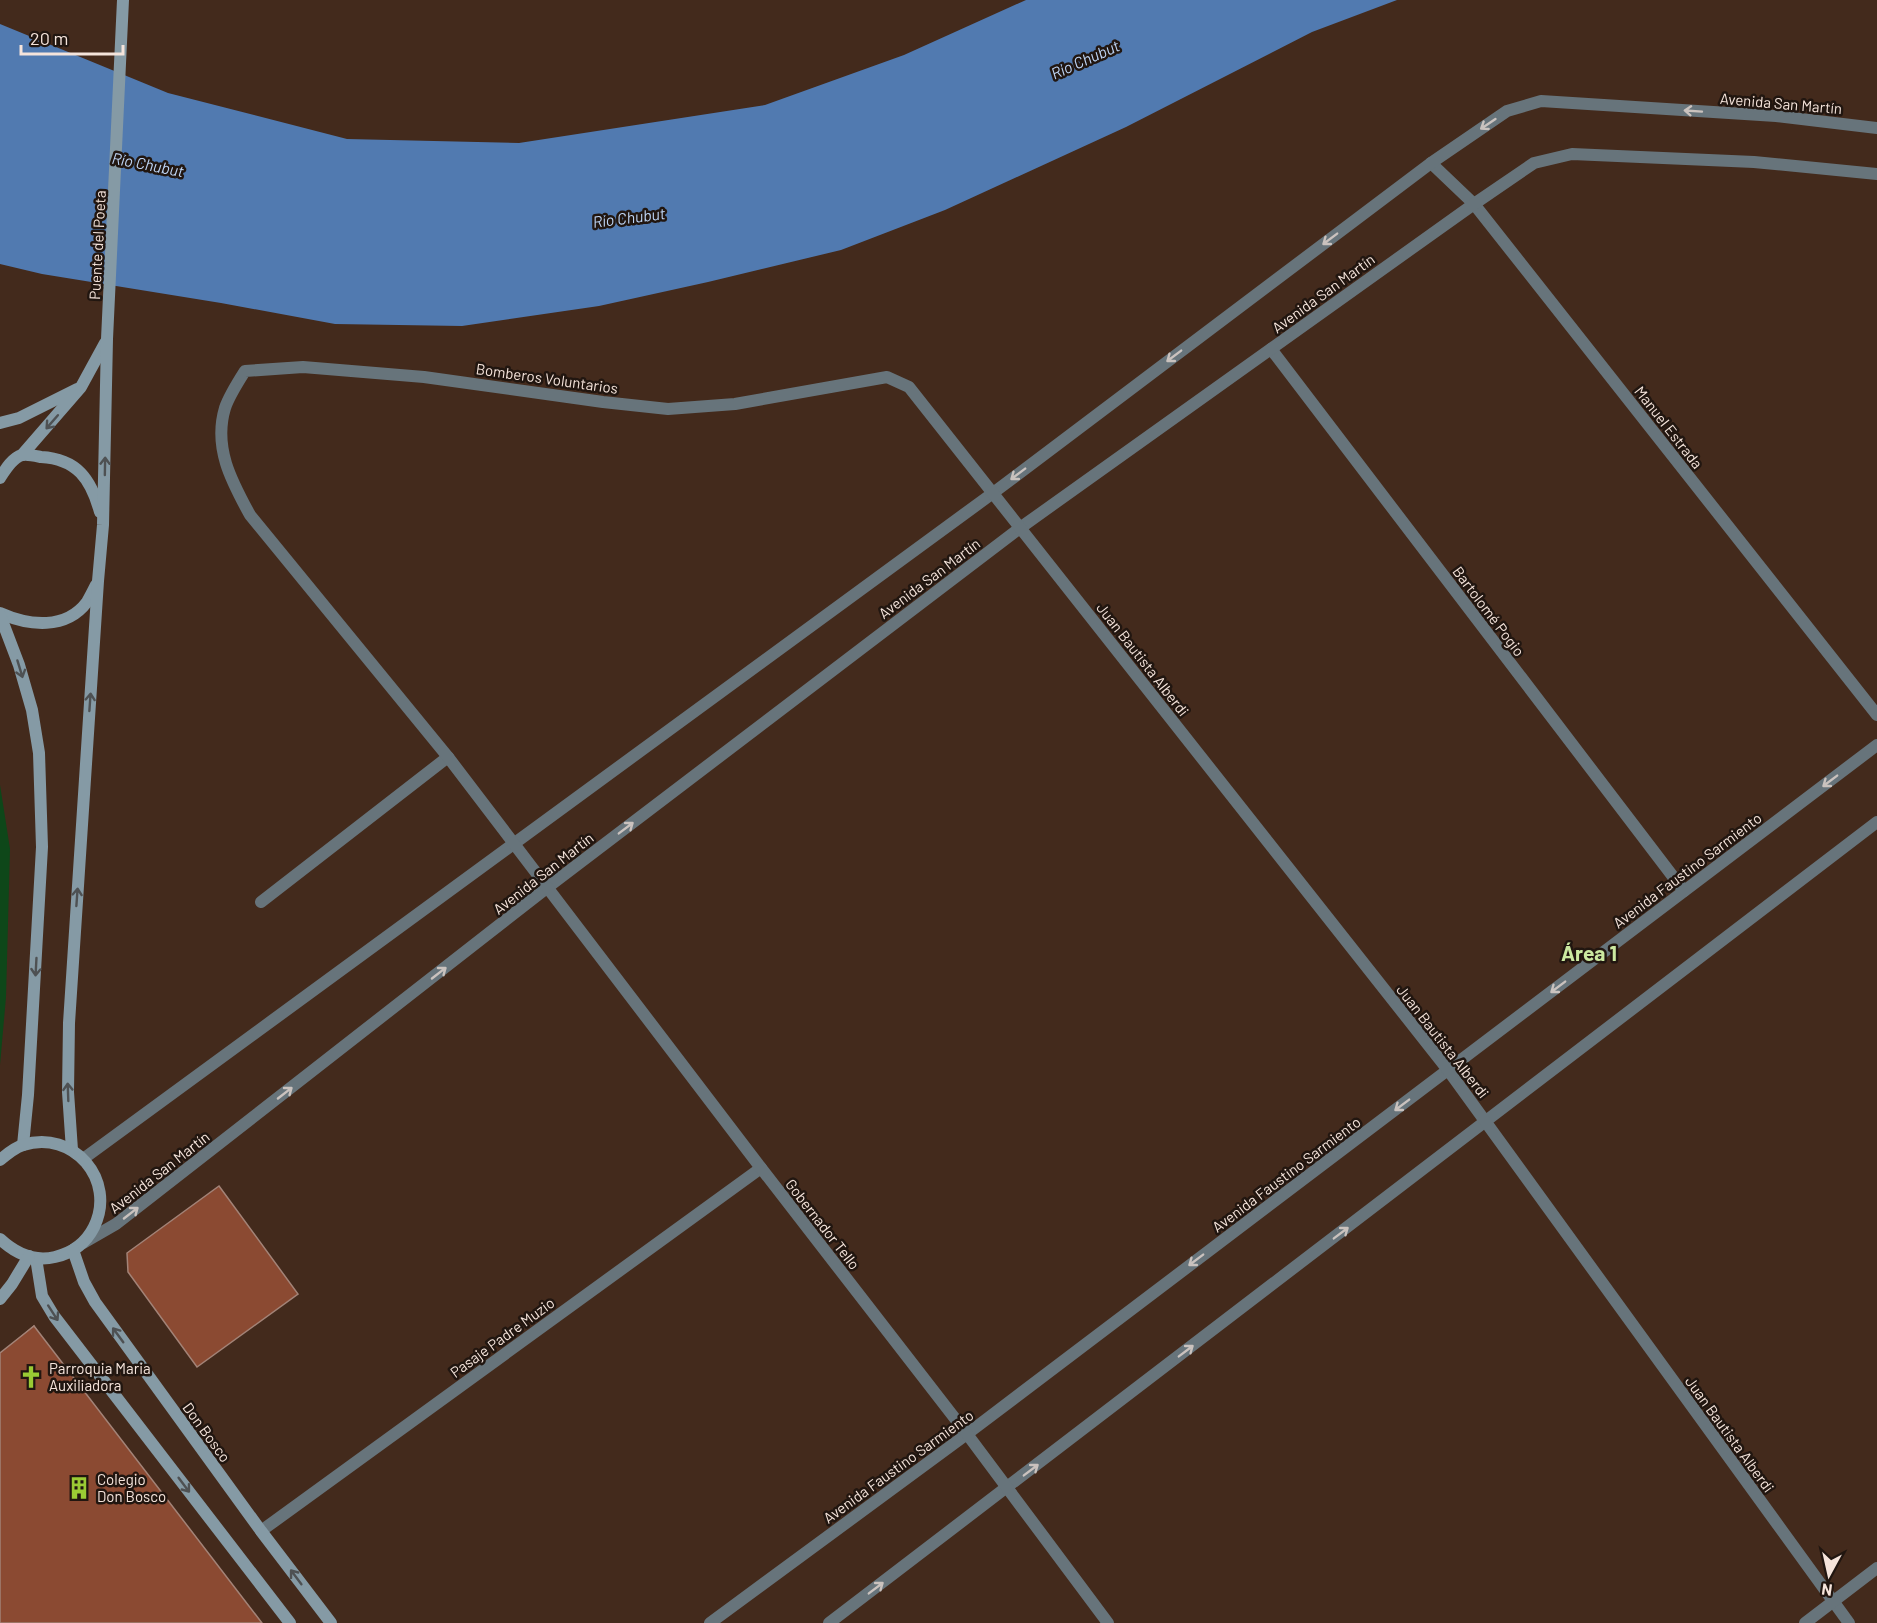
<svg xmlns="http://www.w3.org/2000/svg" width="1877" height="1623" font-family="Barlow,sans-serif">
<rect width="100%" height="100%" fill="#432a1c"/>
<!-- green -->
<polygon fill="#0e4719" points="0,785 10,849 6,997 0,1065"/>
<!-- water -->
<polygon fill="#517ab0" points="1026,0 1397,0 1312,32 1126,127 945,210 841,250 708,282 599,306 462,326 335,324 221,303 42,274 0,264 0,24 168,93 347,139 519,143 765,105 904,55"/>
<!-- building -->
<g fill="#8b4a32" stroke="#a38377" stroke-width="1.5">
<polygon points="219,1186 298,1294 197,1367 128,1272 127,1253"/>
<polygon points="34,1326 75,1398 0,1453 0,1355"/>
<polygon points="34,1326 262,1623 0,1623 0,1353"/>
</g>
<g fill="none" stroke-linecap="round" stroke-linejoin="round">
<!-- lane -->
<polyline stroke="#67747b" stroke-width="12" points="261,902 448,757"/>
<!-- street -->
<g stroke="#67747b" stroke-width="12">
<polyline points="1431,163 1474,204 1877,715"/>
<polyline points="1271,349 1684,891"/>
<polyline points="83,1159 993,493 1431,163 1507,111 1541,101 1776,116 1877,128"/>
<polyline points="83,1243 116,1224 548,887 1020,528 1474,204 1534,163 1572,154 1754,162 1877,174"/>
<polyline points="261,1531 761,1168"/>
<polyline points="710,1623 967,1434 1877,745"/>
<polyline points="829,1623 1877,822"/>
<path d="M1108,1623L967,1434L761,1168L448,757L250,515C232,482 213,448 225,408C229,396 238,382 245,371L303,367L424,377L603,402L668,409L735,404L887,377L909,387L1448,1070L1849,1623"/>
<polyline points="1805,1623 1877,1568"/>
</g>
<!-- secondary -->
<g stroke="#859aa5" stroke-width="12">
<polyline points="0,423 19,418 77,389"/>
<polyline points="22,455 81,387 105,343"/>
<path d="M0,478C5,470 12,458 22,455C27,454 36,456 41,457C77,459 91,479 100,512"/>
<path d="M0,613C29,626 66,630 87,602C90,597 93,591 96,585"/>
<polyline points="0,615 19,665 32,710 39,753 42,847 28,1095 23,1145"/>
<polyline points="72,1150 68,1092 69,1023 98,581 103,525 107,339 123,0"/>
<path d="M0,1160C7,1154 14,1148 23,1145C73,1129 117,1180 94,1227C86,1243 72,1253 55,1257C34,1262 15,1253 0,1239"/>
<polyline points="73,1250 84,1282 95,1302 261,1531 331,1623"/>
<polyline points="36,1258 42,1296 54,1316 290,1623"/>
<polyline points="0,1299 12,1284 29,1256"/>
</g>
</g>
<!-- one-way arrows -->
<defs><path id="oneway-shaft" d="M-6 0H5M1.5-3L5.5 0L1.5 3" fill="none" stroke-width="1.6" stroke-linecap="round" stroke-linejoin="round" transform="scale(1.5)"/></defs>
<g stroke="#cac2be">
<use href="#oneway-shaft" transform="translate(1693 111) rotate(-176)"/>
<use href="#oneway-shaft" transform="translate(1488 124) rotate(146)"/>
<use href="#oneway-shaft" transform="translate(1330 239) rotate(143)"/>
<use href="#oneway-shaft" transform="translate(1174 356) rotate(143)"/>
<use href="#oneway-shaft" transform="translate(1018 474) rotate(143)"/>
<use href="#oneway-shaft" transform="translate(1830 781) rotate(143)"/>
<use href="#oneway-shaft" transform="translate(626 828) rotate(-37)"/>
<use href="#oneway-shaft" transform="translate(439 973) rotate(-38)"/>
<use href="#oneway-shaft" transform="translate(1558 987) rotate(143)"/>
<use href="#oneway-shaft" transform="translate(285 1093) rotate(-38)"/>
<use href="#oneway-shaft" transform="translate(1402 1105) rotate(143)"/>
<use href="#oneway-shaft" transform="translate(131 1213) rotate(-38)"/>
<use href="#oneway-shaft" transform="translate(1341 1233) rotate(-37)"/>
<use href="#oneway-shaft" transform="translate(1196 1260) rotate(143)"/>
<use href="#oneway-shaft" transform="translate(1186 1351) rotate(-37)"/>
<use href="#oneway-shaft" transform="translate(1031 1470) rotate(-37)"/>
<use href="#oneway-shaft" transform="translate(876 1588) rotate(-37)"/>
</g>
<g stroke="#4e5153">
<use href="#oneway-shaft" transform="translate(52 422) rotate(131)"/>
<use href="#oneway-shaft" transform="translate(105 466) rotate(-89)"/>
<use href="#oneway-shaft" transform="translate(20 669) rotate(73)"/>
<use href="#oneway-shaft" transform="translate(90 702) rotate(-86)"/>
<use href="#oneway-shaft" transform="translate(77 897) rotate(-86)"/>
<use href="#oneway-shaft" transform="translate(36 967) rotate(93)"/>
<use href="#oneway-shaft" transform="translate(68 1092) rotate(-92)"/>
<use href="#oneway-shaft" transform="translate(53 1313) rotate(57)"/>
<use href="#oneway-shaft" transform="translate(118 1335) rotate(-126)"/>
<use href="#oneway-shaft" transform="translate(184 1485) rotate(53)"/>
<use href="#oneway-shaft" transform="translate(296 1577) rotate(-127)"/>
</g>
<!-- icons -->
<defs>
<g id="church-bare" transform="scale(1.8)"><path d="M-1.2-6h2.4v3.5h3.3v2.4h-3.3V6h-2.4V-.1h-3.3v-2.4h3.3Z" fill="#9acb34" stroke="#211610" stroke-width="2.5" paint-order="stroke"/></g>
<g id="building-bare" transform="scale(1.8)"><path d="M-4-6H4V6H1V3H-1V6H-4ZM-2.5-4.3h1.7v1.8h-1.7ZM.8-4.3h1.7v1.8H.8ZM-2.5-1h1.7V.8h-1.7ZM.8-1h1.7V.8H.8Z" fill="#9acb34" stroke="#211610" stroke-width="2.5" paint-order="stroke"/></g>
</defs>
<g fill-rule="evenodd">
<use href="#church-bare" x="31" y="1377"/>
<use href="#building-bare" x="79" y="1488"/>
</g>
<g text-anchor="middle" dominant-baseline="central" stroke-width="5" stroke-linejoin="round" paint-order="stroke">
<!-- street labels -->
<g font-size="15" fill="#f5e4db" stroke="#211610">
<text transform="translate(1781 103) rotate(5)">Avenida San Martín</text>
<text transform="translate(97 245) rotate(-87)">Puente del Poeta</text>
<text transform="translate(1323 293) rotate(-36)">Avenida San Martín</text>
<text transform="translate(547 378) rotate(8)">Bomberos Voluntarios</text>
<text transform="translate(1669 427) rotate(52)">Manuel Estrada</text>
<text transform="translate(929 578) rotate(-37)">Avenida San Martín</text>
<text transform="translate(1489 611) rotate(53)">Bartolomé Pogio</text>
<text transform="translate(1143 659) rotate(52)">Juan Bautista Alberdi</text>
<text transform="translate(1687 870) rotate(-37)">Avenida Faustino Sarmiento</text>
<text transform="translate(543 873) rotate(-38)">Avenida San Martín</text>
<text transform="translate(1443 1041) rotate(52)">Juan Bautista Alberdi</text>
<text transform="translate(159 1172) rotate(-38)">Avenida San Martín</text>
<text transform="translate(1286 1174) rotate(-37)">Avenida Faustino Sarmiento</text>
<text transform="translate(823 1224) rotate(52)">Gobernador Tello</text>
<text transform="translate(502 1337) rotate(-36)">Pasaje Padre Muzio</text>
<text transform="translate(207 1432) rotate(54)">Don Bosco</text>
<text transform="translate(1730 1434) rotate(54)">Juan Bautista Alberdi</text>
<text transform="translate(898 1466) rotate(-36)">Avenida Faustino Sarmiento</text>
</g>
<!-- poi labels -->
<g font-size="15" fill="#f5e4db" stroke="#211610" text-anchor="start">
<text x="49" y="1368">Parroquia Maria<tspan x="49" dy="17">Auxiliadora</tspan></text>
<text x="97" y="1479">Colegio<tspan x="97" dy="17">Don Bosco</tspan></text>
</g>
<!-- water labels -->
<g font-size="16" font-style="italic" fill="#bdd4f4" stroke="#211610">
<text transform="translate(1085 59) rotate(-24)">Río Chubut</text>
<text transform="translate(148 164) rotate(11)">Río Chubut</text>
<text transform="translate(629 217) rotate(-7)">Río Chubut</text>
</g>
<!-- district labels -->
<g font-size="21" font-weight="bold" fill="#cbe9a0" stroke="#211610">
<text x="1589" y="952">Área 1</text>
</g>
</g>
<!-- north arrow -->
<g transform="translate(1829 1575) rotate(188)" stroke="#211610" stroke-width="4.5" paint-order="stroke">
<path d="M0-4.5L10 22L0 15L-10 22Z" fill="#f5e4db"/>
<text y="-9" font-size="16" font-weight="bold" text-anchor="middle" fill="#f5e4db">N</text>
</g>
<!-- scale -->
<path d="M21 45v9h102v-9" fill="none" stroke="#f5e4db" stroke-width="3"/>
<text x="30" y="45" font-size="18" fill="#f5e4db" stroke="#211610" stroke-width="4.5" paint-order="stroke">20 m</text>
</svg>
